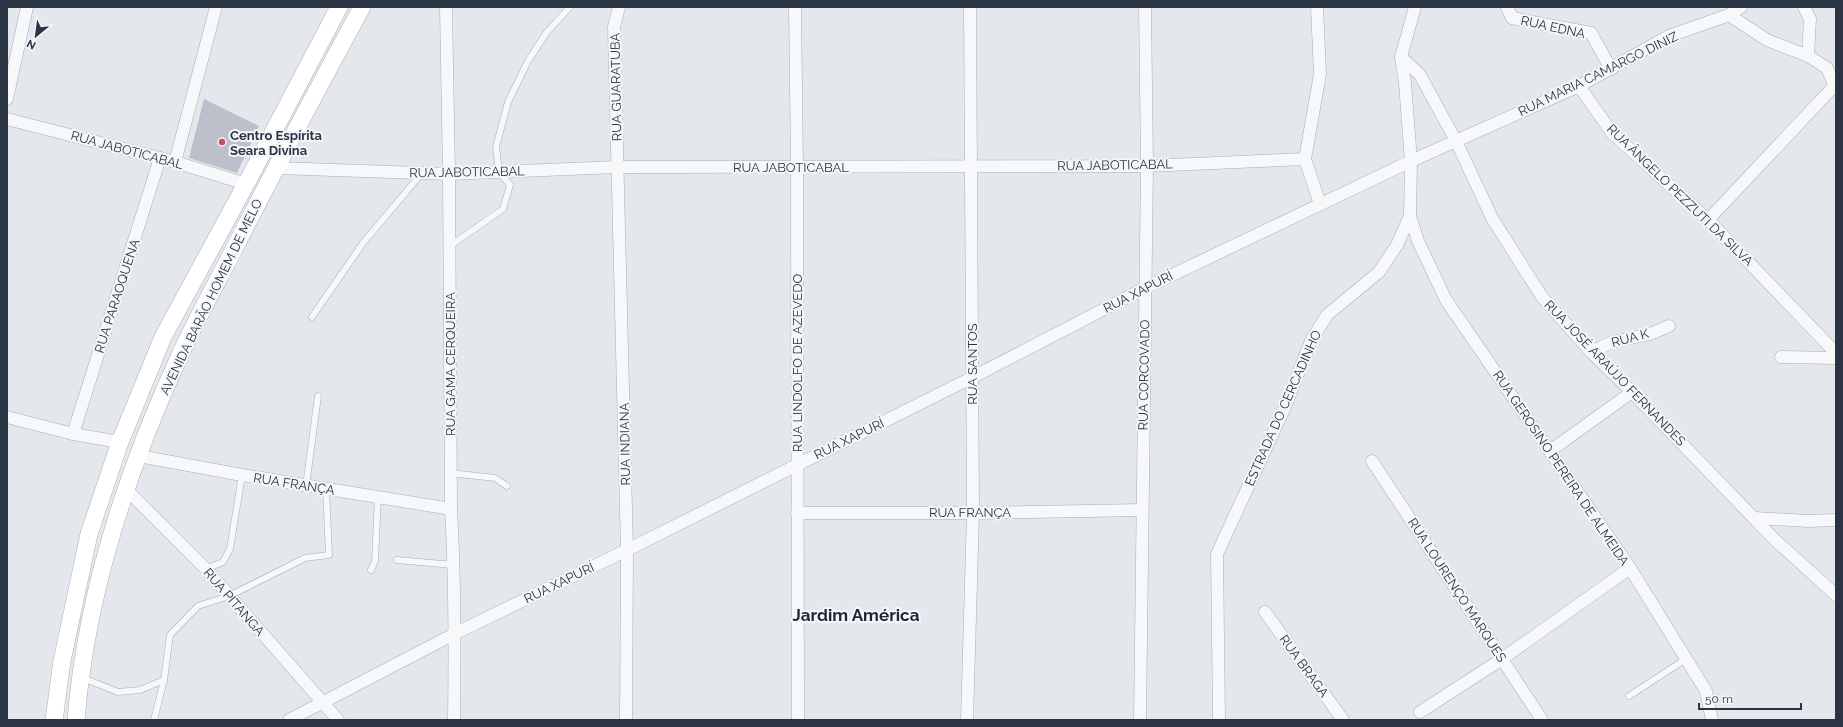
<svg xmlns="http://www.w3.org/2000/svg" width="1843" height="727" font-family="Raleway,sans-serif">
<rect width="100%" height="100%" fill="#e4e7ec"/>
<!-- building -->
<polygon fill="#bbc0ca" points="204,99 259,126 237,173 189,158"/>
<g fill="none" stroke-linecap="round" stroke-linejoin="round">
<!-- service casing -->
<g stroke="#a9aeb7" stroke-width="7">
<g id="service">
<polyline points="450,246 503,209 510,185 499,172 496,147 508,102 528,61 547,32 570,7"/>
<polyline points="312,317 363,243 422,173"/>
<polyline points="450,473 495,478 507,486"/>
<polyline points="306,486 318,396"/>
<polyline points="397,560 454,565"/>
<polyline points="206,569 223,562 230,549 242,475"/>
<polyline points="371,570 375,561 378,497"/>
<polyline points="83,678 118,692 140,690 164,680"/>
<polyline points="1629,696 1686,659"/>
<polyline points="154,720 164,680 170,635 198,606 229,596 305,558 329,555 326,489"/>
</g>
</g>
<!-- minor casing -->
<g stroke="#a9aeb7" stroke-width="13">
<g id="minor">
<path d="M446,7L449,174L451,509C455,579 455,649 454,720"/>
<polyline points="619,7 614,27 627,550 626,720"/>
<polyline points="795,7 797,167 798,720"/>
<polyline points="1317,7 1320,74 1305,159 1320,204"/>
<polyline points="1507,7 1512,18 1591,33 1611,69"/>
<polyline points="1804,7 1810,19 1808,56"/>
<polyline points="1729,15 1767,40 1808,56 1827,68 1836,89"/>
<polyline points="1401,57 1420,75 1456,141 1492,218 1542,297 1591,352 1632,392 1776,541 1836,595"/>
<polyline points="1579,86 1612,133 1708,220 1836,353"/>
<polyline points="7,99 27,7"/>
<polyline points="7,119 175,162 246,184"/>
<polyline points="175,162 216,7"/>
<polyline points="276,168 449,174 618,167 1147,166 1305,159"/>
<polyline points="1410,216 1418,241 1446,300 1630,568 1706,691 1712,720"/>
<polyline points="1708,220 1836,84"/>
<polyline points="1591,352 1612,342 1650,334 1669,326"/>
<polyline points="1781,357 1836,358"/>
<polyline points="7,417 73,434 120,442"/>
<polyline points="73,434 160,158"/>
<polyline points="1550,451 1632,392"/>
<polyline points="139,456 242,475 451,509"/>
<polyline points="1372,461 1542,720"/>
<polyline points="125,488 206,569 338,720"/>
<polyline points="797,513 973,513 1142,510"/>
<polyline points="1755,518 1808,521 1836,520"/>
<polyline points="1265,612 1343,720"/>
<polyline points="1420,712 1502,659 1630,568"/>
<polyline points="289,720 456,633 627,550 971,378 1145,288 1411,161 1579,86 1669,36 1729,15 1741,7"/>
<polyline points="967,720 973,513 970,7"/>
<polyline points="1140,720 1147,166 1145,7"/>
<polyline points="1219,720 1217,554 1284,409 1311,341 1327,315 1379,272 1397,245 1410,216 1411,161 1405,83 1401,57 1415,7"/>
</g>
</g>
<!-- secondary casing -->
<g stroke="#a9aeb7" stroke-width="18">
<g id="secondary">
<polyline points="54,720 62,661 89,534 120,442 163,337 246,184 339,7"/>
<path d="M76,720C86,594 127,470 180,355C196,320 215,286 233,251C275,169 318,88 362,7"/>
</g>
</g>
<!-- service -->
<use href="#service" stroke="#f7f8fa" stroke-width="6"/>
<!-- minor -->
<use href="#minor" stroke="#f7f8fa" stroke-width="12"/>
<!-- secondary -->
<use href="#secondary" stroke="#fff" stroke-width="17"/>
</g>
<!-- markers -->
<circle fill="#d1495b" stroke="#f4f6f9" stroke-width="1.5" cx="222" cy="142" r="4"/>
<g text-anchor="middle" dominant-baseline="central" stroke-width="4" stroke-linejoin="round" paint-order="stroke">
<!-- street labels -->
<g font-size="13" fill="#2b3445" stroke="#f4f6f9">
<text transform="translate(1553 27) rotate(12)">RUA EDNA</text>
<text transform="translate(1598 74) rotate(-26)">RUA MARIA CAMARGO DINIZ</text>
<text transform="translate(616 87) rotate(-91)">RUA GUARATUBA</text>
<text transform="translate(127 150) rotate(15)">RUA JABOTICABAL</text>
<text transform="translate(1115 165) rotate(-1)">RUA JABOTICABAL</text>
<text x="791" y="167">RUA JABOTICABAL</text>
<text transform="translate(467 172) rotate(-1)">RUA JABOTICABAL</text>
<text transform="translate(1680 195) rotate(44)">RUA ÂNGELO PEZZUTI DA SILVA</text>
<text transform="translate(1138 292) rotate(-27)">RUA XAPURÍ</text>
<text transform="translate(117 296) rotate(-72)">RUA PARAOQUENA</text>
<text transform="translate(211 297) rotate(-64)">AVENIDA BARÃO HOMEM DE MELO</text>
<text transform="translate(1630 338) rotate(-15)">RUA K</text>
<text transform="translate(797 363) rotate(-90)">RUA LINDOLFO DE AZEVEDO</text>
<text transform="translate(450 364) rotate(-90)">RUA GAMA CERQUEIRA</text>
<text transform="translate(972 364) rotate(-90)">RUA SANTOS</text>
<text transform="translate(1615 373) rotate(46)">RUA JOSÉ ARAÚJO FERNANDES</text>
<text transform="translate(1144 375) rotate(-89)">RUA CORCOVADO</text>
<text transform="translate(1283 408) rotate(-66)">ESTRADA DO CERCADINHO</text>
<text transform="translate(849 439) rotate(-26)">RUA XAPURÍ</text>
<text transform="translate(625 444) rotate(-91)">RUA INDIANA</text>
<text transform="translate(1561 468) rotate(56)">RUA GEROSINO PEREIRA DE ALMEIDA</text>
<text transform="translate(294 484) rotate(9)">RUA FRANÇA</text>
<text x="970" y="512">RUA FRANÇA</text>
<text transform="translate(559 583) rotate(-26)">RUA XAPURÍ</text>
<text transform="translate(1457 590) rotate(57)">RUA LOURENÇO MARQUES</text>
<text transform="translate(234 602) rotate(49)">RUA PITANGA</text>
<text transform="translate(1304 666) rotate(54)">RUA BRAGA</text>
</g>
<!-- poi labels -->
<g font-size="13" font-weight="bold" fill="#2b3445" stroke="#f4f6f9" text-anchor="start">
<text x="230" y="135">Centro Espírita<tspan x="230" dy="15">Seara Divina</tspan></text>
</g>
<!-- district labels -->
<g font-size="17" font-weight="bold" fill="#1d2536" stroke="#f4f6f9">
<text x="856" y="615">Jardim América</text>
</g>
</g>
<!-- border -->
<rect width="1843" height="727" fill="none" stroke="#2b3445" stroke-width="16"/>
<!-- north arrow -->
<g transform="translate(36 36) rotate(209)" stroke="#f4f6f9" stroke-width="3" paint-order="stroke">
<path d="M0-3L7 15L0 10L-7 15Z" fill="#2b3445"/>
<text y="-6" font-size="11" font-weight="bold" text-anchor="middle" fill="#2b3445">N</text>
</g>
<!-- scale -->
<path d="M1699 703v6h102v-6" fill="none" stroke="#2b3445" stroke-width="2"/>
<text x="1705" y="703" font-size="12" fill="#2b3445" stroke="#f4f6f9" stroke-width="3" paint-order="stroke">50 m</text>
</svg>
